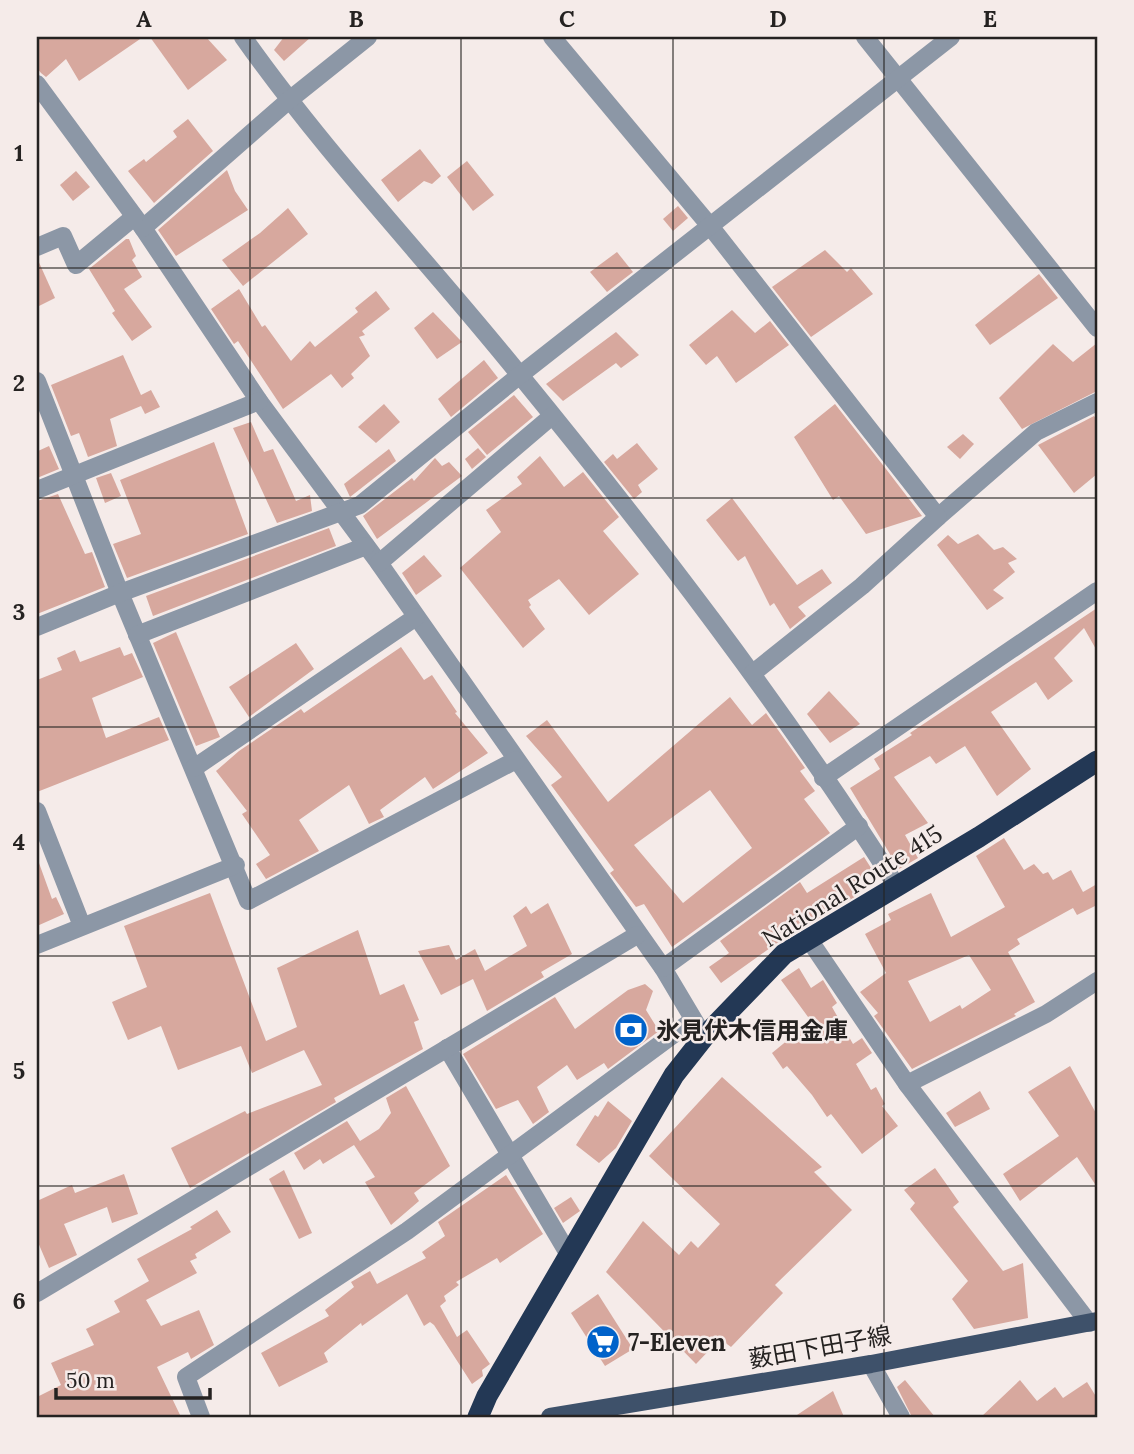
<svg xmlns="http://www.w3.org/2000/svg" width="1134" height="1454" font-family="Lora,'Noto Sans JP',serif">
<rect width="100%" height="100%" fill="#f5ebe9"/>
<!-- building -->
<g fill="#d7a89e" fill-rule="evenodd">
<polygon points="37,37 143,37 79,81 66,59 46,77 41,73 37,68"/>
<polygon points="150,37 206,37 227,60 188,90"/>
<polygon points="284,37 311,37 284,61 274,50"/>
<polygon points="188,119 213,151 154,203 128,171 144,159 146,162 177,137 173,131"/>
<polygon points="420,149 441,176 432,184 424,181 398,202 381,180"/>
<polygon points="467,161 494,195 473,211 447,177"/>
<polygon points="227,170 235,191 248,210 176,256 158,230"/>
<polygon points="76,171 90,187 73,201 60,185"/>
<polygon points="678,206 688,218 673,231 663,219"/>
<polygon points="288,208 308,234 243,286 222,260 260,233"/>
<polygon points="126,239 129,239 136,256 132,260 142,277 124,289 152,327 132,341 112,313 115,311 89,269"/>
<polygon points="825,250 847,272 851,268 873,294 811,337 772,287"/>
<polygon points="617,252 633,272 607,292 590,272"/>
<polygon points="37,258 55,298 37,307"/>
<polygon points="1039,274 1058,298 990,345 975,325"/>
<polygon points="239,289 262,327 265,325 291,361 310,341 315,347 358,312 355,308 376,291 390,309 362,331 365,335 359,337 370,356 351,374 354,378 342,388 331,374 283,409 238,341 234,344 211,309"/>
<polygon points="732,310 755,333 770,321 789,345 736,383 717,356 706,365 689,345"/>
<polygon points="433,312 462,342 437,359 414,328"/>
<polygon points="616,332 639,355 621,368 616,363 563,401 546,384"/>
<polygon points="1097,343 1097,391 1022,429 999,398 1053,344 1073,362"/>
<polygon points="123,355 141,395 151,390 160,407 145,414 141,406 110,419 117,446 88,457 79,433 71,436 51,385"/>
<polygon points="484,360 498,378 451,417 438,399"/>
<polygon points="514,395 533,417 487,455 468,432"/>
<polygon points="384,404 400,422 376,443 358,427"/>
<polygon points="835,404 886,469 922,516 866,534 839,496 833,500 794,437"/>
<polygon points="1094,416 1097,420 1097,474 1074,493 1038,445"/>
<polygon points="251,422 264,452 273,449 296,501 310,495 312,511 277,523 233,428"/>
<polygon points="963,434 974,444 960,459 947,447"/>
<polygon points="214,442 248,534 127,578 113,544 141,534 120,480"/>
<polygon points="637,443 658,469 638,485 642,492 634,499 604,462 613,454 617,459"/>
<polygon points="49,446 59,469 37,478 37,448 38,451"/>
<polygon points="478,448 486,457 472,469 465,459"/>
<polygon points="389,449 396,461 350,497 344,484"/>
<polygon points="540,456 564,487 583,472 619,517 603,531 639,574 589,615 559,579 528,600 531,605 529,607 545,629 523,648 460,568 501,532 486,510 522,484 517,477"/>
<polygon points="435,458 442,466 449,462 462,476 377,539 363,516 412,478 414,481"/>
<polygon points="111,473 121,496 105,503 96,478"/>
<polygon points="58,494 85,554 92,552 105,587 37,614 37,501"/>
<polygon points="732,498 797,585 822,569 832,583 798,607 806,616 790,629 774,603 770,606 745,556 738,561 706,520"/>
<polygon points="329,528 336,546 153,616 146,596"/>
<polygon points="978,534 994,550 1003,547 1017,559 1008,563 1015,572 993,590 1004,598 987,610 937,545 948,535 958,544"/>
<polygon points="424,555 442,576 416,595 402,573"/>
<polygon points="1097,608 1097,651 1084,628 1054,658 1073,681 1048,700 1036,682 991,712 1031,769 997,796 965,746 936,764 930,756 894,777 928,823 905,835 918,858 899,869 850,788 880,769 874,759 912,735 910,733"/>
<polygon points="176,632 220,737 196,746 153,643"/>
<polygon points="296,643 314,669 249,717 229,687"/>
<polygon points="120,647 124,656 132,653 143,677 92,698 106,738 159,717 169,740 37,792 37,680 62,670 57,658 75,650 80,662"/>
<polygon points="401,647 424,680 432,675 457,712 455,713 488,753 433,789 425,777 380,810 384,817 369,824 349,785 299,820 319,851 266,879 256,864 270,855 242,814 247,811 216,771 239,751 301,709 304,713"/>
<polygon points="829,691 860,724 830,743 807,714"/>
<path d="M730,697L752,725L766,713L805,768L800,771L815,791L804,799L830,833L672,947L644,904L636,907L610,873L614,870L551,785L562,777L526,736L547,720L608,802ZM710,790L752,848L683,903L634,845Z"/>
<path d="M1004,838L1024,870L1034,864L1043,874L1048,872L1053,880L1071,870L1083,892L1097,884V905L1077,915L1073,908L1017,939L1020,944L1008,952L1035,1002L1014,1014L1016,1016L912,1069L874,1016L878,1013L860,992L886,973L865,934L891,920L888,914L931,893L951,937L1005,907L976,856ZM969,955L991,990L962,1009L960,1005L930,1022L908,981Z"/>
<polygon points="864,857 873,871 851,884 858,895 777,943 721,983 709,967 729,953 720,941 800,882 807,893"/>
<polygon points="37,863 39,863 52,899 56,897 64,914 37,926"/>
<polygon points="210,893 266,1041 297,1027 277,968 358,930 380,995 404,984 419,1020 414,1022 423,1049 334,1098 336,1102 190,1188 171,1148 245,1111 247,1114 322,1085 304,1050 252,1073 241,1046 178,1070 161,1026 128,1040 112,1002 147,987 124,926"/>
<polygon points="548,903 572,954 541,972 544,977 487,1011 473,979 441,995 418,951 449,945 456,960 475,949 485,971 527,946 513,916 526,906 531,914"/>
<polygon points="799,968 811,988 823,980 837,1003 832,1007 853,1044 862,1038 872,1053 856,1064 871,1090 876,1087 885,1104 882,1106 898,1126 862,1154 831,1114 827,1117 812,1095 787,1066 783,1069 772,1053 811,1021 781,980"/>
<polygon points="645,984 653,991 646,1010 659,1031 608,1069 604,1063 577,1080 567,1065 537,1087 549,1112 533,1124 518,1100 496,1109 463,1054 555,997 575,1029 628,990"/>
<polygon points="1070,1066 1097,1115 1097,1187 1077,1157 1020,1201 1003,1174 1059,1136 1028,1092"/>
<polygon points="722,1077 822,1167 814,1172 852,1210 775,1285 783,1293 731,1347 720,1339 696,1364 606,1272 643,1221 679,1255 691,1241 698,1248 720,1224 649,1156"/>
<polygon points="406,1086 450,1166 414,1193 419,1201 391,1225 365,1182 375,1177 354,1145 323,1164 320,1159 304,1170 294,1153 347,1121 360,1141 379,1129 391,1113 386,1098"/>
<polygon points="980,1091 990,1109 955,1127 946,1113"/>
<polygon points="608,1101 632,1121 616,1148 599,1163 576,1145 595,1115 598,1117"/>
<polygon points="935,1168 959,1202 953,1207 1003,1271 1023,1263 1028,1318 974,1329 952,1299 968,1281 910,1209 915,1203 904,1190"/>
<polygon points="284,1170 312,1233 299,1239 269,1179"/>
<polygon points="124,1174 138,1214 112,1223 107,1207 64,1224 77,1255 49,1268 37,1240 37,1201 72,1185 75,1193"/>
<polygon points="506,1175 543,1234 500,1263 497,1258 456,1282 459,1285 444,1296 446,1301 440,1306 457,1337 467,1330 490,1364 482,1370 483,1376 472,1384 434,1325 430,1322 424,1326 407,1294 362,1326 361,1323 324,1353 328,1362 279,1387 261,1353 329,1316 325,1310 354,1287 351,1282 370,1271 377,1284 426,1258 422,1252 445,1236 438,1222"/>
<polygon points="571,1197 580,1211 563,1223 554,1208"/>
<polygon points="217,1210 231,1232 195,1254 197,1258 190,1261 197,1273 146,1300 161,1326 199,1310 214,1345 191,1359 188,1352 157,1367 181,1417 37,1417 37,1397 61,1385 51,1363 94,1345 86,1329 120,1312 114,1301 149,1281 137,1259 192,1229 190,1227"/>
<polygon points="598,1294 633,1349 605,1366 571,1313"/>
<polygon points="905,1380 935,1417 912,1417 897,1387"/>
<polygon points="1020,1380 1037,1401 1055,1387 1063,1398 1087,1382 1097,1398 1097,1417 981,1417"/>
<polygon points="833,1391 844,1417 794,1417"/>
</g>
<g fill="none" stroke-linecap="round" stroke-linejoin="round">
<!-- minor -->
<g stroke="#8c97a6" stroke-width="18">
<path d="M243,37C327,156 428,261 519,374C653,538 783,707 896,885"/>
<polyline points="552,37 710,226 938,517 1036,432 1097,402"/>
<polyline points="865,37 1097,328"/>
<polyline points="37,84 143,228 259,401 379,563 663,968 704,1037"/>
<polyline points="143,228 288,101 368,37"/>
<polyline points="37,247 63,236 76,265 134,217"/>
<polyline points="37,381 120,593 248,901 516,760"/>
<polyline points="37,490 259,401"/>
<polyline points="379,563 552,416"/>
<polyline points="37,627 120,593 360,505 520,375 951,37"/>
<polyline points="137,635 366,546"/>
<polyline points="753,673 862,586 938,517"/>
<polyline points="194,768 416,617"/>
<polyline points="823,778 1097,591"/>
<polyline points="37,811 82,926"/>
<polyline points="810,941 907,1084 1089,1323"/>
<polyline points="37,945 236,865"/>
<polyline points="663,968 859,826"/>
<polyline points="447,1048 569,1255"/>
<polyline points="907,1084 1046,1014 1097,981"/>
<polyline points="37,1293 637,935"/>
<polyline points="871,1364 901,1417"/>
<polyline points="201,1417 186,1377 407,1231 693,1020"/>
</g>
<!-- major -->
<polyline stroke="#3e516a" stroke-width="18" points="550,1417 871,1364 1097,1321"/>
<!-- highway -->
<polyline stroke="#233855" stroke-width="21" points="478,1417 487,1396 674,1075 704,1037 784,954 979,837 1097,761"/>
</g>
<!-- grid -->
<path fill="none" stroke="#252221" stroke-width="2" stroke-opacity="0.55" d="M250,37V1417M461,37V1417M673,37V1417M884,37V1417M37,268H1097M37,498H1097M37,727H1097M37,956H1097M37,1186H1097"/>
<!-- icons -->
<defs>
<g id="bank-disc" transform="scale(1.75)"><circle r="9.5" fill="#0062ca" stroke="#f5ebe9"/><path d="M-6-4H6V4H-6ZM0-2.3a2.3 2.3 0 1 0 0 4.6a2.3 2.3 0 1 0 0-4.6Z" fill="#fff"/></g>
<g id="supermarket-disc" transform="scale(1.75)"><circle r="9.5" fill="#0062ca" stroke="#f5ebe9"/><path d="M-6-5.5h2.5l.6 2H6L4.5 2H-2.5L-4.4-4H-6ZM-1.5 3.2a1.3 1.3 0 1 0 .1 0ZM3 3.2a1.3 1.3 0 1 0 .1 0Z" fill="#fff"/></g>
</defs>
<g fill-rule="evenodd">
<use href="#bank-disc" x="631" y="1030"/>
<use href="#supermarket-disc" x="603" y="1342"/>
</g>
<g text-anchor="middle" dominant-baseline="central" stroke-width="5" stroke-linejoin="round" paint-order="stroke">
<!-- street labels -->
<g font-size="24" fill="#252221" stroke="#f5ebe9">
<text transform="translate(852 886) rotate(-32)">National Route 415</text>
<text transform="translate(820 1347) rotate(-10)">薮田下田子線</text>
</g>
<!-- poi labels -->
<g font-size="24" font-weight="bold" fill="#252221" stroke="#f5ebe9" text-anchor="start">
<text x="656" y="1030">氷見伏木信用金庫</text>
<text x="628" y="1342">7-Eleven</text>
</g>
</g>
<!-- border -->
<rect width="1134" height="1454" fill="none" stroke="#f5ebe9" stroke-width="77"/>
<!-- scale -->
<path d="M56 1388v10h154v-10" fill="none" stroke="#252221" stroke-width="3.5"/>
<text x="66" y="1388" font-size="21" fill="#252221" stroke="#f5ebe9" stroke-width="5" paint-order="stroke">50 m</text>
<rect x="38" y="38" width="1058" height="1378" fill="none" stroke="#252221" stroke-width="2.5"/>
<g font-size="23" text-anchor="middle" font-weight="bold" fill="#252221">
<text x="144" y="27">A</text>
<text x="356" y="27">B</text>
<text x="567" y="27">C</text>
<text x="778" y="27">D</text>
<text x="990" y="27">E</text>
<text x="19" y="161">1</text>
<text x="19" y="391">2</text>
<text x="19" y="620">3</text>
<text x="19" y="850">4</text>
<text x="19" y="1079">5</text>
<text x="19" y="1309">6</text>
</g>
</svg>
